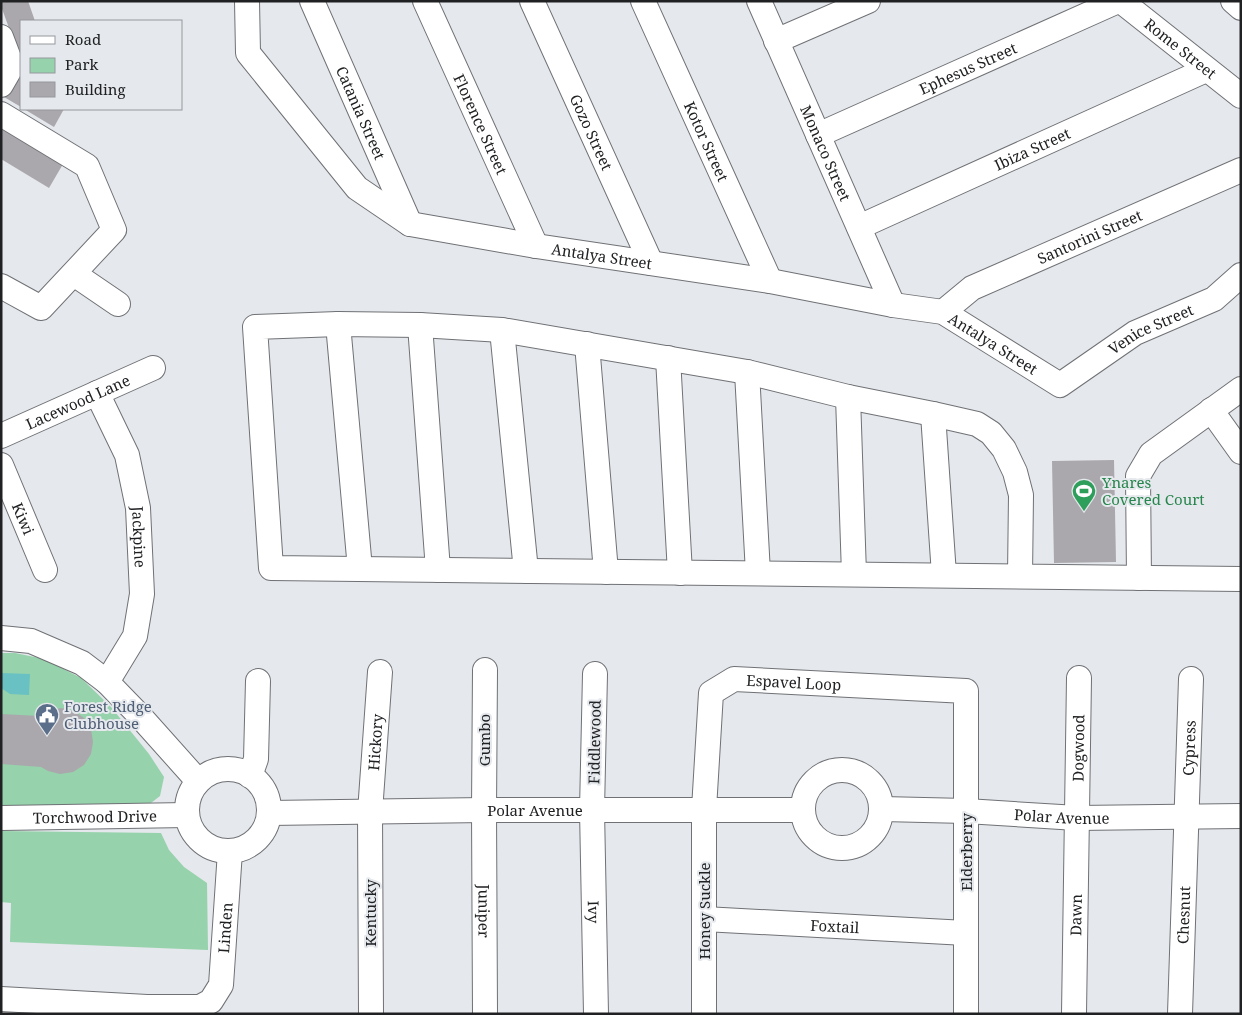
<svg xmlns="http://www.w3.org/2000/svg" width="1242" height="1015" font-family="'Noto Serif',serif">
<rect width="100%" height="100%" fill="#e5e8ec"/>
<!-- green -->
<g fill="#96d2ab">
<polygon points="1,653 15,653 44,659 81,678 111,707 149,754 164,777 160,796 147,806 1,807"/>
<polygon points="1,831 161,833 169,850 184,867 207,883 208,950 10,942 11,903 1,902"/>
</g>
<!-- water -->
<polygon fill="#69c1c3" points="1,673 30,674 29,695 10,694 1,688"/>
<!-- building -->
<g fill="#aaa8ac">
<polygon points="1,1 28,1 35,21 21,21 21,61 1,6"/>
<polygon points="16,76 21,79 21,107 4,97"/>
<polygon points="24,109 64,109 54,127"/>
<polygon points="1,126 63,164 49,188 1,159"/>
<polygon points="1114,460 1116,562 1054,563 1052,461"/>
<polygon points="61,708 74,711 84,718 91,729 93,742 91,754 84,765 73,772 60,774 48,771 41,767 1,764 1,714 40,716 49,711"/>
</g>
<g fill="none" stroke-linecap="round" stroke-linejoin="round">
<!-- minor casing -->
<g stroke="#6f7175" stroke-width="26">
<g id="minor">
<path id="s1" d="M247,1L248,53L357,188L410,224L536,246L770,281L893,305L943,312L1060,385L1135,333L1214,299L1241,275"/>
<path id="s2" d="M312,1L410,224"/>
<path id="s3" d="M425,1L536,246"/>
<path id="s4" d="M532,1L651,263"/>
<path id="s5" d="M643,1L770,281"/>
<path id="s6" d="M759,1L893,305"/>
<path id="s7" d="M1121,1L1241,96"/>
<polyline points="1233,1 1241,8"/>
<polyline points="1,37 12,66 1,85"/>
<polyline points="776,41 868,1"/>
<polyline points="1,114 87,166 114,230 41,308 1,286"/>
<path id="s8" d="M818,135L1118,1"/>
<path id="s9" d="M859,227L1206,70"/>
<polyline points="74,274 118,304"/>
<path id="s10" d="M943,312L972,288L1241,170"/>
<polyline points="338,324 360,569"/>
<polyline points="420,325 438,570"/>
<polyline points="502,330 526,571"/>
<polyline points="587,344 606,572"/>
<polyline points="668,358 680,573"/>
<polyline points="747,372 758,573"/>
<path id="s11" d="M97,393L127,455L138,508L142,594L135,636L107,682"/>
<polyline points="848,397 854,574"/>
<polyline points="1211,410 1241,452"/>
<polyline points="933,414 944,575"/>
<path id="s12" d="M1,436L153,368"/>
<path id="s13" d="M1,465L45,570"/>
<polyline points="1020,576 1021,495 1015,472 1004,449 991,433 977,424 933,414 848,397 747,372 502,330 420,325 338,324 255,327 271,568 1241,579"/>
<polyline points="1139,578 1138,476 1151,454 1241,389"/>
<polyline points="1,638 31,641 82,663 107,682 139,715 198,781"/>
<path id="s14" d="M485,670L484,810L485,1014"/>
<path id="s15" d="M595,674L592,810L596,1014"/>
<circle cx="228" cy="810" r="41"/>
<circle cx="842" cy="809" r="39"/>
<polyline points="250,776 256,759 258,681"/>
<path id="s16" d="M882,809L966,811L1077,818L1241,816"/>
<path id="s17" d="M269,813L484,810H802"/>
<path id="s18" d="M1,818L187,815"/>
<path id="s19" d="M704,919L966,933"/>
<path id="s20" d="M1,999L147,1007H200L211,1001L221,985L230,851"/>
<path id="s21" d="M371,1014L370,812L380,672"/>
<path id="s22" d="M704,1014V809L711,693L734,679L966,691V1014"/>
<path id="s23" d="M1074,1014L1079,678"/>
<path id="s24" d="M1180,1014L1191,679"/>
</g>
</g>
<!-- minor -->
<use href="#minor" stroke="#fff" stroke-width="24"/>
</g>
<!-- icons -->
<defs>
<g id="stadium-pin" transform="scale(1.25)"><path d="M0 17L-7.5 6A9.5 9.5 0 1 1 7.5 6Z" fill="#2e9e5b" stroke="#e5e8ec"/><path d="M0-5a6.5 5 0 1 0 0 10a6.5 5 0 1 0 0-10ZM-3.5-1.8h7v3.6h-7Z" fill="#fff"/></g>
<g id="civic-pin" transform="scale(1.25)"><path d="M0 17L-7.5 6A9.5 9.5 0 1 1 7.5 6Z" fill="#5c6f8a" stroke="#e5e8ec"/><path d="M-.6-6.5H3V-4.5H.6V-3L4-1V1h2V6H-6V1h2V-1L-.6-3ZM-1.2 2.5V6h2.4V2.5Z" fill="#fff"/></g>
</defs>
<g fill-rule="evenodd">
<use href="#stadium-pin" x="1084" y="491"/>
<use href="#civic-pin" x="47" y="715"/>
</g>
<g text-anchor="middle" dominant-baseline="central" stroke-width="4" stroke-linejoin="round" paint-order="stroke">
<!-- street labels -->
<g font-size="15" fill="#202123" stroke="#e5e8ec">
<text stroke="none"><textPath href="#s7" startOffset="76">Rome Street</textPath></text>
<text stroke="none"><textPath href="#s8" startOffset="164">Ephesus Street</textPath></text>
<text stroke="none"><textPath href="#s2" startOffset="122">Catania Street</textPath></text>
<text stroke="none"><textPath href="#s3" startOffset="135">Florence Street</textPath></text>
<text stroke="none"><textPath href="#s4" startOffset="144">Gozo Street</textPath></text>
<text stroke="none"><textPath href="#s5" startOffset="154">Kotor Street</textPath></text>
<text stroke="none"><textPath href="#s9" startOffset="190">Ibiza Street</textPath></text>
<text stroke="none"><textPath href="#s6" startOffset="166">Monaco Street</textPath></text>
<text stroke="none"><textPath href="#s10" startOffset="166">Santorini Street</textPath></text>
<text stroke="none"><textPath href="#s1" startOffset="484">Antalya Street</textPath></text>
<text stroke="none"><textPath href="#s1" startOffset="1075">Venice Street</textPath></text>
<text stroke="none"><textPath href="#s1" startOffset="889">Antalya Street</textPath></text>
<text stroke="none"><textPath href="#s12" startOffset="84">Lacewood Lane</textPath></text>
<text stroke="none"><textPath href="#s13" startOffset="58">Kiwi</textPath></text>
<text stroke="none"><textPath href="#s11" startOffset="152">Jackpine</textPath></text>
<text stroke="none"><textPath href="#s22" startOffset="408">Espavel Loop</textPath></text>
<text transform="translate(484 740) rotate(-90)">Gumbo</text>
<text stroke="none"><textPath href="#s21" startOffset="272">Hickory</textPath></text>
<text transform="translate(594 742) rotate(-89)">Fiddlewood</text>
<text stroke="none"><textPath href="#s24" startOffset="266">Cypress</textPath></text>
<text stroke="none"><textPath href="#s23" startOffset="266">Dogwood</textPath></text>
<text stroke="none"><textPath href="#s17" startOffset="266">Polar Avenue</textPath></text>
<text stroke="none"><textPath href="#s16" startOffset="180">Polar Avenue</textPath></text>
<text stroke="none"><textPath href="#s18" startOffset="94">Torchwood Drive</textPath></text>
<text transform="translate(966 852) rotate(-90)">Elderberry</text>
<text transform="translate(704 911) rotate(-90)">Honey Suckle</text>
<text stroke="none"><textPath href="#s14" startOffset="241">Juniper</textPath></text>
<text stroke="none"><textPath href="#s15" startOffset="238">Ivy</textPath></text>
<text transform="translate(370 913) rotate(-90)">Kentucky</text>
<text stroke="none"><textPath href="#s24" startOffset="99">Chesnut</textPath></text>
<text stroke="none"><textPath href="#s23" startOffset="99">Dawn</textPath></text>
<text stroke="none"><textPath href="#s19" startOffset="131">Foxtail</textPath></text>
<text stroke="none"><textPath href="#s20" startOffset="288">Linden</textPath></text>
</g>
<!-- leisure labels -->
<g font-size="15" fill="#27864d" stroke="#e5e8ec" text-anchor="start">
<text x="1102" y="482">Ynares<tspan x="1102" dy="17">Covered Court</tspan></text>
</g>
<!-- service labels -->
<g font-size="15" fill="#4e5e75" stroke="#e5e8ec" text-anchor="start">
<text x="64" y="706">Forest Ridge<tspan x="64" dy="17">Clubhouse</tspan></text>
</g>
</g>
<!-- border -->
<rect width="1242" height="1015" fill="none" stroke="#202123" stroke-width="5"/>
<!-- legend -->
<rect x="20" y="20" width="162" height="90" fill="#e5e8ec" stroke="#96989c"/>
<rect x="30" y="36" width="25" height="8" fill="#ffffff" stroke="#96989c"/>
<text x="65" y="45" font-size="15" fill="#202123">Road</text>
<rect x="30" y="58" width="25" height="15" fill="#96d2ab" stroke="#96989c"/>
<text x="65" y="70" font-size="15" fill="#202123">Park</text>
<rect x="30" y="82" width="25" height="15" fill="#aaa8ac" stroke="#96989c"/>
<text x="65" y="95" font-size="15" fill="#202123">Building</text>
</svg>
